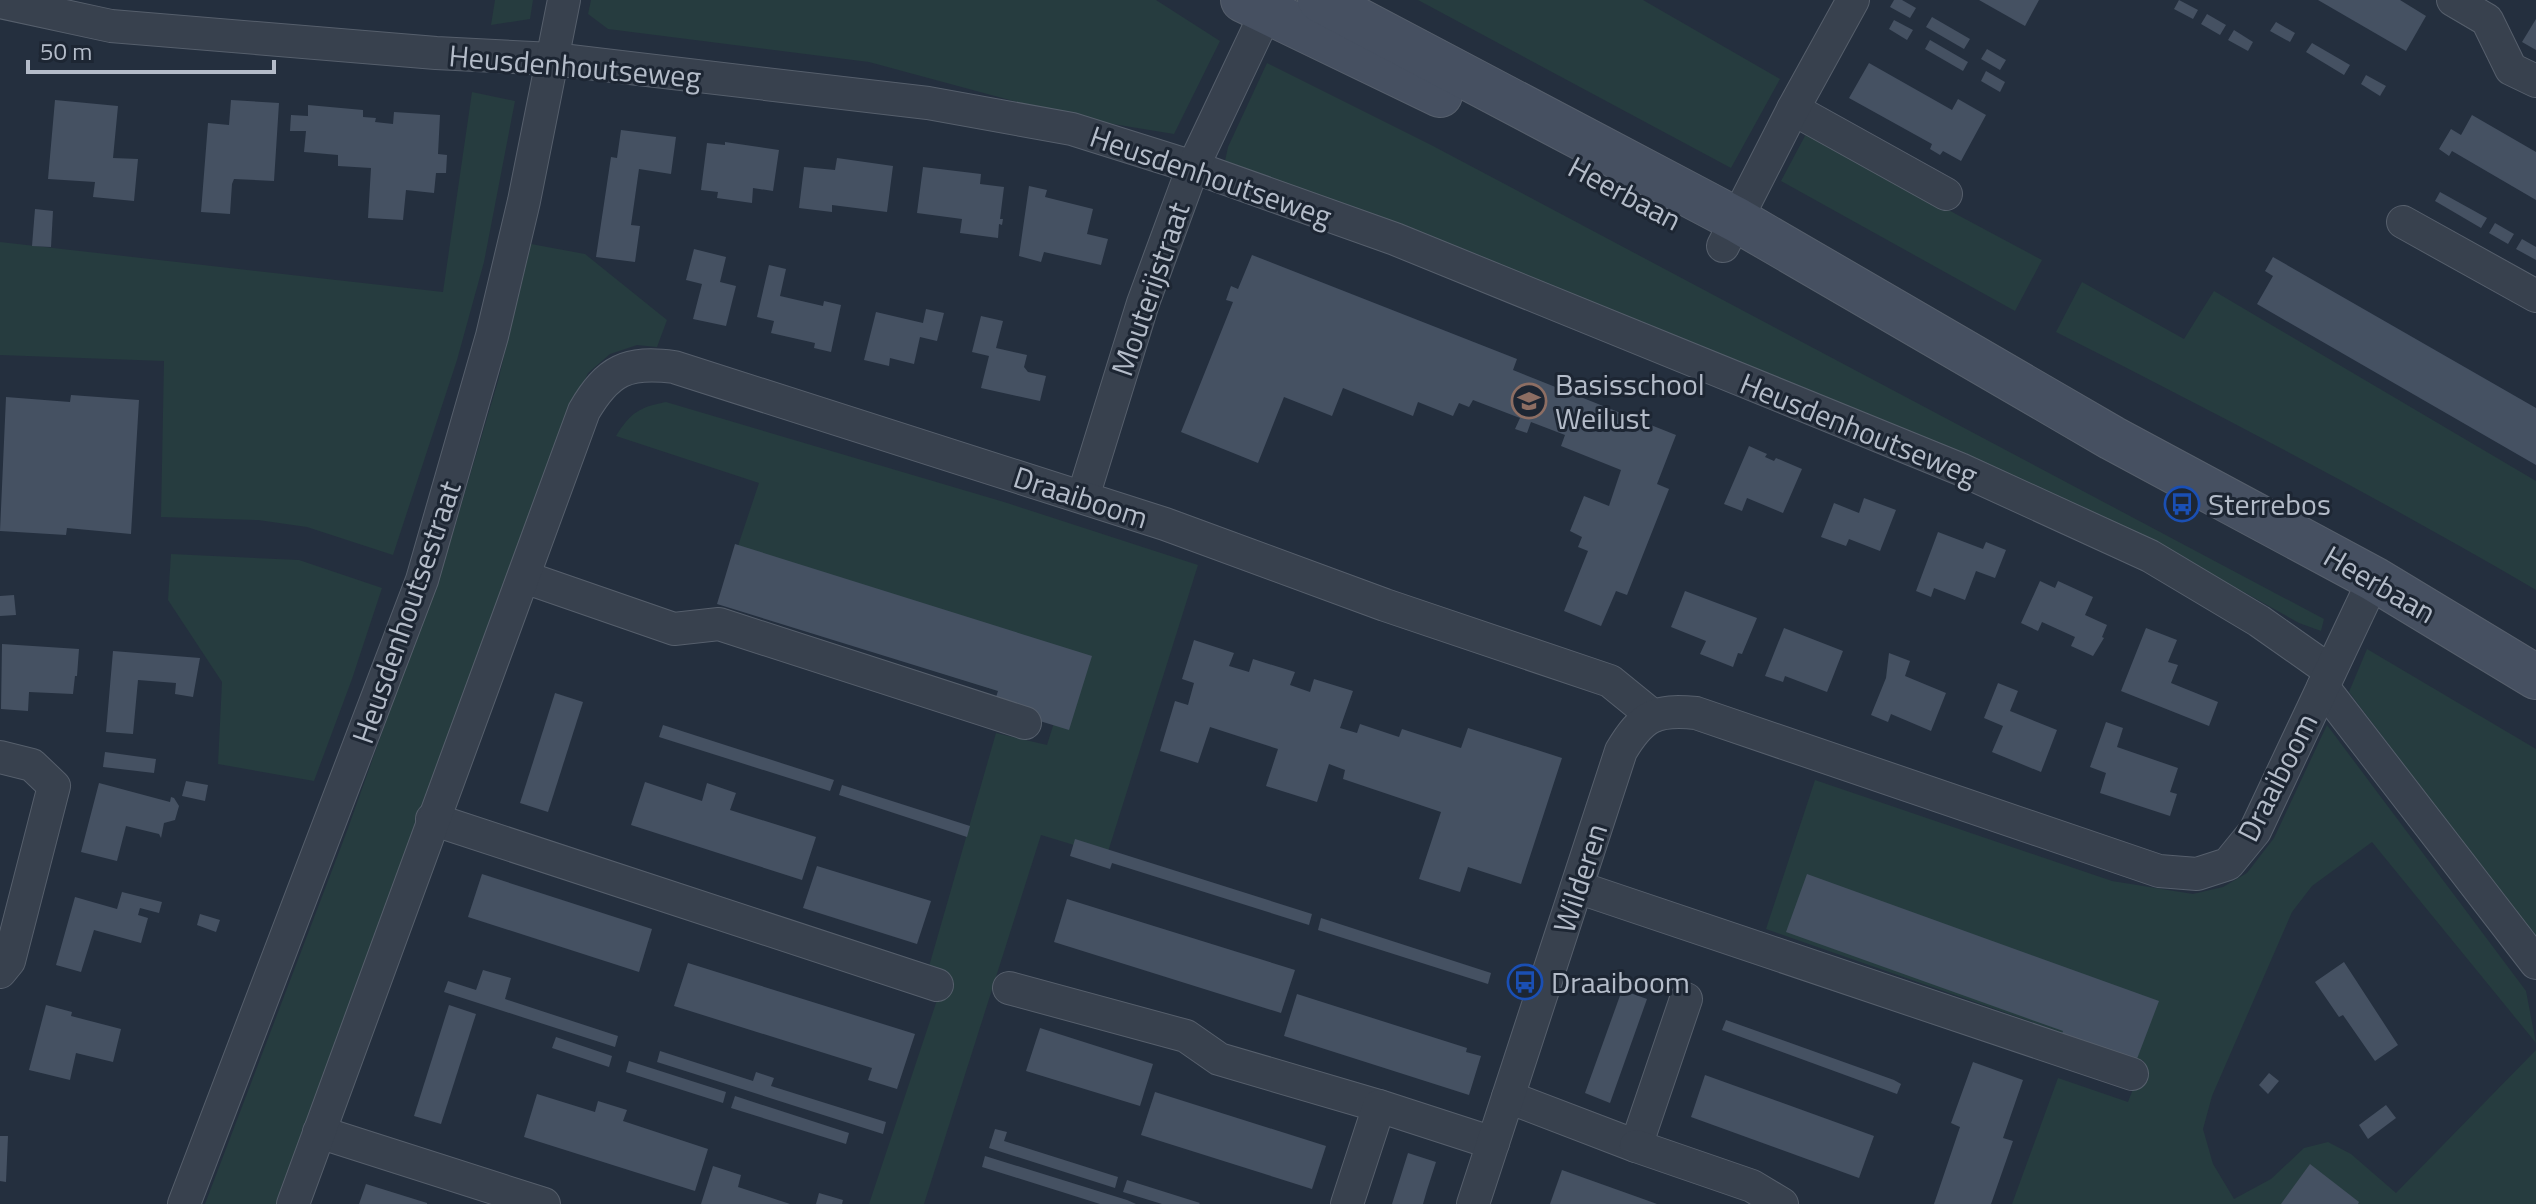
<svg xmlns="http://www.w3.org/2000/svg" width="2536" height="1204" font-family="'Titillium Web',sans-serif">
<rect width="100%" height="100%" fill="#242f3e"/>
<!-- green -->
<g fill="#263c3f">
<polygon points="495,0 533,0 530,19 491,25"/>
<polygon points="591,0 1156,0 1220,41 1174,134 1076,118 869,62 608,29 588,14"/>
<polygon points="1418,0 1643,0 1780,79 1731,168"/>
<polygon points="1267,63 1433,146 2324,619 2321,631 2299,623 2188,561 1225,161 1228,147"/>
<polygon points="472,92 515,101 484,262 457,360 393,555 307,527 258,520 161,517 164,361 0,355 0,242 443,292"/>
<polygon points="1806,134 2042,260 2015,311 1781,181"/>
<polygon points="531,244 585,254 667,320 657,347 637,345 610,354 588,373 567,420 278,1204 205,1204 347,831 452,536 498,381"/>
<path d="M2082,282L2184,339L2214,291L2536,481V590C2379,498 2218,414 2056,332Z"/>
<path d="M666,402L1004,502L1198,565L1107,855L1041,835L924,1204H869L945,976L928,970L996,733L1047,745L1058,710L719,603L759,483L616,436C631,412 640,407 666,402Z"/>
<polygon points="171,554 299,560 382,588 352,679 314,781 218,764 222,682 168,600"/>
<polygon points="2367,649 2536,749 2536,940 2349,692"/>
<polygon points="2327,725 2526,991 2536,1043 2372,842 2312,886 2292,912 2212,1096 2203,1129 2213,1164 2234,1199 2271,1179 2304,1148 2328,1142 2351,1154 2396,1193 2536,1050 2536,1204 2012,1204 2058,1078 2128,1102 2144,1061 1766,929 1815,780 2112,881 2193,894 2223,887 2247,873 2274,838"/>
</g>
<!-- building -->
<g fill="#455162">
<polygon points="1894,0 1902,0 1916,8 1910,18 1890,7"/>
<polygon points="1979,0 2039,0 2025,26"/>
<polygon points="2179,0 2198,10 2193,19 2174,9"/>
<polygon points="2318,0 2400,0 2426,16 2406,51"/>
<polygon points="2207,14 2226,25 2220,35 2201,24"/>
<polygon points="1932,17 1970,39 1964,49 1926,27"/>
<polygon points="2536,19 2536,50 2522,42"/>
<polygon points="1894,20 1913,30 1907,40 1889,29"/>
<polygon points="2276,22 2295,33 2290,42 2270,31"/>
<polygon points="2234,30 2253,42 2248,51 2228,40"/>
<polygon points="1930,40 1968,62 1963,71 1925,49"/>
<polygon points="2312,43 2350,65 2344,75 2306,52"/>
<polygon points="1987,49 2006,60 2000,70 1981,59"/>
<polygon points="1869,63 1952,110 1958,99 1986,115 1961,161 1943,151 1940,155 1930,149 1932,144 1849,98"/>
<polygon points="1986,71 2005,82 2000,92 1981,81"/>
<polygon points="2366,75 2386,86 2380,96 2361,84"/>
<polygon points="55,100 118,106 113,158 138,159 134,201 93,197 95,182 48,179"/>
<polygon points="231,100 279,103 274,181 234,179 232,184 230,214 201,212 208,123 229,125"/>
<polygon points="308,105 363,110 363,117 376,118 375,122 393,124 394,112 440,115 438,154 447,155 446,173 436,173 434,193 406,190 403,220 368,218 371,168 338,166 338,155 304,152 306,131 290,131 291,115 308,116"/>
<polygon points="2472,115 2536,152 2536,200 2452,151 2449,156 2439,149 2451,129 2461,135"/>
<polygon points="621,130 676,137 671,174 639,169 631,225 640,226 635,262 596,257 611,157 617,158"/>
<polygon points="725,142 779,150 773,191 753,188 752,203 717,198 718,192 701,190 707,143 725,145"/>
<polygon points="837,158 893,166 887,212 832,205 832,212 799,208 804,167 835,170"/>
<polygon points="923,167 981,174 980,184 1004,187 1000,219 1003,219 1002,225 999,224 998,238 960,233 962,219 917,213"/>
<polygon points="1029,186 1047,190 1045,197 1093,209 1087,234 1108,239 1101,265 1044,252 1041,262 1019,256"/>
<polygon points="2440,192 2487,218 2481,228 2435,201"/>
<polygon points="35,209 53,211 51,247 32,246"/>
<polygon points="2495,223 2514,234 2508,244 2489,233"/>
<polygon points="2522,239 2536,247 2536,260 2516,249"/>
<polygon points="694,249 726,257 720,282 736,286 726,326 693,319 702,284 686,280"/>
<polygon points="1252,255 1517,359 1513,370 1676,435 1657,484 1669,489 1627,595 1616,591 1601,626 1564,611 1588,551 1578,547 1582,537 1570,531 1584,496 1609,506 1621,470 1561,446 1565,435 1531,422 1527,433 1515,429 1520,418 1473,400 1469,407 1459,403 1453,416 1418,402 1413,416 1343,388 1332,416 1284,397 1258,463 1181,432 1233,302 1226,300 1231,286 1238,289"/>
<polygon points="2273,257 2536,408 2536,465 2257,304 2273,276 2265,271"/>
<polygon points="769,265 786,269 780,296 823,306 824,301 841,305 831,352 814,348 815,343 771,333 774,321 757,317"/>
<polygon points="926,309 944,313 937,341 920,337 914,364 890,358 889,366 864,360 876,312 923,323"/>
<polygon points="981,316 1003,321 996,348 1027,355 1024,367 1028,372 1046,376 1040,401 981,388 989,356 972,352"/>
<polygon points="71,395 139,400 131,534 67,528 66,535 0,531 6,397 70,402"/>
<polygon points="1749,446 1767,454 1765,457 1774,461 1776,458 1802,469 1783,513 1747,498 1742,511 1724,504"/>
<polygon points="1864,498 1896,510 1880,551 1849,539 1846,546 1821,537 1834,503 1859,513"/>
<polygon points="1938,532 1983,549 1986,542 2006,550 1995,578 1976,571 1965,600 1934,588 1931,597 1916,591"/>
<polygon points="735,544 1092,656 1069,730 1030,718 995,700 998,691 717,604"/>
<polygon points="2040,581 2055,588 2058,581 2093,597 2085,615 2107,625 2102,637 2104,638 2093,656 2071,646 2075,637 2042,622 2038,631 2021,623"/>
<polygon points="1685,591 1757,618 1742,654 1738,653 1733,667 1700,654 1706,641 1671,627"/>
<polygon points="14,595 16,615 0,616 0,596"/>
<polygon points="1784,628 1843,651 1827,692 1785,676 1783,682 1765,676"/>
<polygon points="2146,628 2177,640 2168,662 2178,665 2171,683 2218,702 2209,726 2121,691"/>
<polygon points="1194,640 1234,653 1229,666 1249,672 1253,659 1295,672 1290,685 1310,692 1314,679 1353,691 1340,728 1357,733 1360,724 1399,737 1402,729 1461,748 1468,728 1562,758 1521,884 1468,867 1460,892 1419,879 1441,812 1343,779 1345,770 1329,764 1317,802 1266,786 1278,749 1210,727 1198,763 1160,751 1175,701 1188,705 1194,683 1182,679"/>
<polygon points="2,644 79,649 77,676 75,676 73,694 29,692 28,711 1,709"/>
<polygon points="113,651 200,658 193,697 175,694 176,683 138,680 133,734 106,732"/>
<polygon points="1889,653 1910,661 1905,676 1946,693 1931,731 1891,714 1888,722 1871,715 1886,678"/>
<polygon points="1998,683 2018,691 2010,711 2057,730 2041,772 1992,752 2003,726 1984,718"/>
<polygon points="555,693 583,702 548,812 520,803"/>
<polygon points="2106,722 2123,728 2117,747 2178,768 2170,792 2177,794 2170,816 2100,793 2106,773 2090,767"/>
<polygon points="663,725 834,780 830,791 659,737"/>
<polygon points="105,752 156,759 154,773 103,767"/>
<polygon points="186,781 208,785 205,801 182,796"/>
<polygon points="645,782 702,801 707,783 736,793 730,810 816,837 802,880 631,825"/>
<polygon points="99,783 170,802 171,797 174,798 179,806 175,820 164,823 161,838 159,834 126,826 117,861 81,852"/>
<polygon points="842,785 970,826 967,837 839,795"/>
<polygon points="1075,839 1312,914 1309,925 1112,863 1110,869 1070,856"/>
<polygon points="817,866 931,901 917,944 803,908"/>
<polygon points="482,874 652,929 639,972 468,917"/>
<polygon points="1807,874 2159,1001 2132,1072 2060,1039 2063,1031 1786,932"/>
<polygon points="122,892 162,902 159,913 140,908 138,915 148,918 141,943 94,930 81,972 56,965 75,897 117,909"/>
<polygon points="1067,899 1295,970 1281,1013 1054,942"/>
<polygon points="200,914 220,920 216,932 197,925"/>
<polygon points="1321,918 1491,973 1488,984 1318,930"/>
<polygon points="2344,962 2398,1045 2375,1061 2343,1015 2339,1017 2315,982"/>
<polygon points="688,963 915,1034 897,1089 868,1080 872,1068 674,1006"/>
<polygon points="483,970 511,978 505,999 618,1036 615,1047 444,992 448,981 476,990"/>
<polygon points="1622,990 1647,999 1610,1103 1585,1093"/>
<polygon points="1297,994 1467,1048 1466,1052 1481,1056 1469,1095 1284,1036"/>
<polygon points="46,1005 72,1012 71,1016 121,1029 113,1062 76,1053 70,1080 29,1070"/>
<polygon points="449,1005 476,1014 441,1124 414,1116"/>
<polygon points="1726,1020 1894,1080 1901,1084 1897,1094 1722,1030"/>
<polygon points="1040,1028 1153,1064 1140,1106 1026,1071"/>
<polygon points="556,1037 612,1056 609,1067 552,1048"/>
<polygon points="660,1051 753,1081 756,1072 774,1078 771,1086 886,1122 883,1134 657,1062"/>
<polygon points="629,1061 726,1092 723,1103 626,1072"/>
<polygon points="1973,1062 2023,1080 2003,1138 2013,1141 1991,1204 1934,1204 1960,1127 1951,1123"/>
<polygon points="2269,1073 2279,1081 2268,1094 2259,1085"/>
<polygon points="1705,1075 1874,1136 1859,1178 1691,1117"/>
<polygon points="1155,1092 1326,1146 1312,1189 1141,1135"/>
<polygon points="537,1094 595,1112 598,1101 627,1110 623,1121 708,1149 695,1191 524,1137"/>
<polygon points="735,1096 849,1133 846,1144 731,1108"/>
<polygon points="2386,1105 2396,1118 2368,1139 2359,1125"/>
<polygon points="995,1129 1007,1132 1004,1141 1118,1177 1115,1188 989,1148"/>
<polygon points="0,1136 8,1136 6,1182 0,1181"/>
<polygon points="1408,1153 1436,1162 1427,1190 1423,1204 1392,1204"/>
<polygon points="985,1156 1127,1200 1136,1204 1100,1204 1011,1176 982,1167"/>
<polygon points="2310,1164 2359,1202 2358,1204 2281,1204"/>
<polygon points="713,1166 741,1175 738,1187 790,1204 701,1204"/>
<polygon points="1562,1170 1646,1200 1657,1204 1550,1204"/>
<polygon points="1127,1180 1200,1203 1199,1204 1162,1204 1123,1192"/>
<polygon points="366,1184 427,1203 427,1204 359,1204"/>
<polygon points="819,1193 843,1200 842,1204 816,1204"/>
</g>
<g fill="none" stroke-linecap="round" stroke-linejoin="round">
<!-- street casing -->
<g stroke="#565f6c" stroke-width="34">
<g id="street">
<polyline points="2453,0 2487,20 2511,69 2536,81"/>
<polyline points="0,2 111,26 436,53 553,59 928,103 1072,129 1193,167 1395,239 1960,469 2150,556 2259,621 2330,671"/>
<polyline points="1793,109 1946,194"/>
<polyline points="2403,222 2536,296"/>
<polyline points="1723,246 1793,109 1853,0"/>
<polyline points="1083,497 1143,303 1193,167 1272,0"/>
<polyline points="524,577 674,629 719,624 1025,723"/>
<polyline points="2323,687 2536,963"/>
<polyline points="0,757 32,765 54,786 9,961 0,972"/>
<polyline points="432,819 937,985"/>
<polyline points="1577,887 2132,1074"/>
<polyline points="1009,988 1186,1036 1219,1059 1379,1106"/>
<polyline points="1508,1097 1636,1146 1686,999"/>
<polyline points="319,1132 544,1204"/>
<polyline points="1636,1146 1752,1186 1782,1204"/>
<polyline points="184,1204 422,580 492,336 524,201 564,0"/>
<path d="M293,1204L584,411C608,370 627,361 674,367L1165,524L1385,605L1610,681L1653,716"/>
<polyline points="1347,1204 1379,1106 1493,1143"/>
<path d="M1473,1204L1621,751C1642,716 1655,709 1696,713L2159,871L2197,874L2228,864L2255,831L2374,579"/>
</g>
</g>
<!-- secondary casing -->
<g stroke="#565f6c" stroke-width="46">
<g id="secondary">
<polyline points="1243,0 1440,95"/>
<polyline points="1320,0 1737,220 2112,438 2374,579 2536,677"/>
</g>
</g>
<!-- street -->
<use href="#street" stroke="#38414e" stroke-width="32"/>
<!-- secondary -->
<use href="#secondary" stroke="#465061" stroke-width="44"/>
</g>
<!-- icons -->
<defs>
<g id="school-ring" transform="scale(1.8)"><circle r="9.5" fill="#1d2633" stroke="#8d6e63" stroke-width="1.5"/><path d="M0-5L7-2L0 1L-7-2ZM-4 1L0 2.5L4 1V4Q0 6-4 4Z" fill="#8d6e63"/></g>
<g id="bus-ring" transform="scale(1.8)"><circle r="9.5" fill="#1d2633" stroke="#1a4fb4" stroke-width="1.5"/><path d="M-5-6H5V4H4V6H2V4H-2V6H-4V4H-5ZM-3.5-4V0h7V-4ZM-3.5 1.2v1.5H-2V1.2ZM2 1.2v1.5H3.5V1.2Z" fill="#1a4fb4"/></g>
</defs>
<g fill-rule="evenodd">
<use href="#school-ring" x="1529" y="401"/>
<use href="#bus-ring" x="2182" y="504"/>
<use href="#bus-ring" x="1525" y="982"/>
</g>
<g text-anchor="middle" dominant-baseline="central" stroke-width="6" stroke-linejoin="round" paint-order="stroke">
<!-- street labels -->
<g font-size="30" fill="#b4bcc9" stroke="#1d2633">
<text transform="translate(575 66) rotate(5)">Heusdenhoutseweg</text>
<text transform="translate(1211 176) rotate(19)">Heusdenhoutseweg</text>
<text transform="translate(1625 193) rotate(28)">Heerbaan</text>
<text transform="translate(1150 289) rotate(-71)">Mouterijstraat</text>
<text transform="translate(1859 429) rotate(22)">Heusdenhoutseweg</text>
<text transform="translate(1081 497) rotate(18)">Draaiboom</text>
<text transform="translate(2380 584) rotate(30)">Heerbaan</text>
<text transform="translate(406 612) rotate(-71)">Heusdenhoutsestraat</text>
<text transform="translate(2277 777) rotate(-63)">Draaiboom</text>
<text transform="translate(1580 878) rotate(-72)">Wilderen</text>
</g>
<!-- poi labels -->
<g font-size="30" fill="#b4bcc9" stroke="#1d2633" text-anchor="start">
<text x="1555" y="384">Basisschool<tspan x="1555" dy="34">Weilust</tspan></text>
<text x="2208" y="504">Sterrebos</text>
<text x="1551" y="982">Draaiboom</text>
</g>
</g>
<!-- scale -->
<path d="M28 60v12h246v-12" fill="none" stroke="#b4bcc9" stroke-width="4"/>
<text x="40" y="60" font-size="24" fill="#b4bcc9" stroke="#1d2633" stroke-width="6" paint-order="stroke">50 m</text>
</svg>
